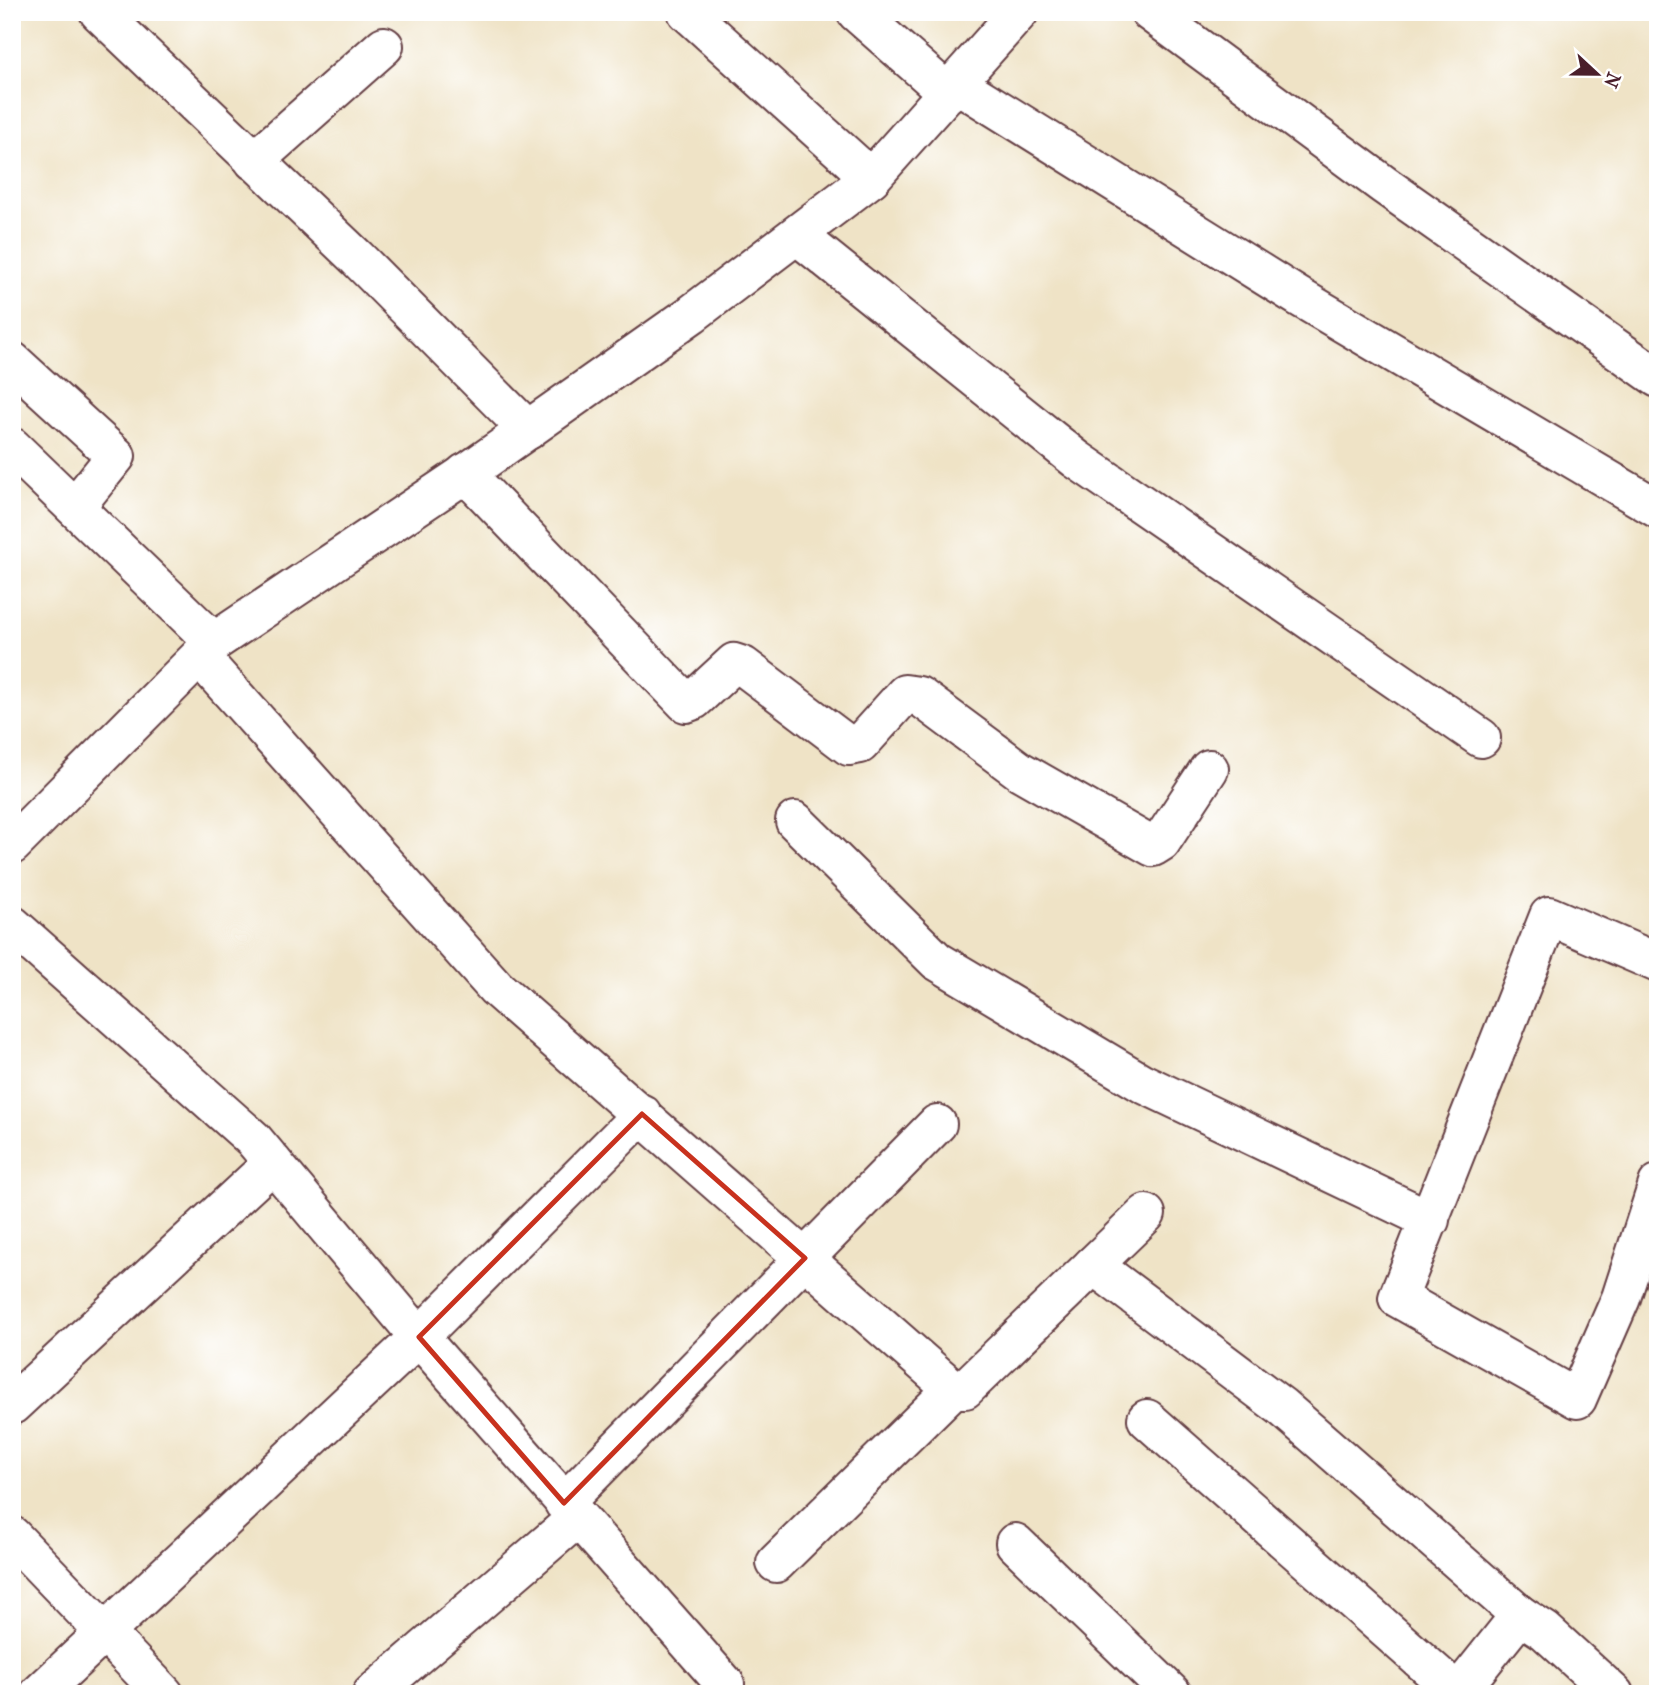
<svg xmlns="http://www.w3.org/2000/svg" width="1670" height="1706" font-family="'IM FELL French Canon',serif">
<rect width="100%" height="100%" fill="#fff"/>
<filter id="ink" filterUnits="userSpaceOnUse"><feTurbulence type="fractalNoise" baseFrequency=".0143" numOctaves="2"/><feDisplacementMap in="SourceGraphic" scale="14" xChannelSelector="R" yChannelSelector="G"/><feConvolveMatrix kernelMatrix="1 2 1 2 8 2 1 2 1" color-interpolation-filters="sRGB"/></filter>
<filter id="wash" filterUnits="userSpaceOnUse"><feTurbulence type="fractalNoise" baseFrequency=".00686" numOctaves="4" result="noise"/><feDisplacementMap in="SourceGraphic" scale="28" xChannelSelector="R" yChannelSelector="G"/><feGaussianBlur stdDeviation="1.57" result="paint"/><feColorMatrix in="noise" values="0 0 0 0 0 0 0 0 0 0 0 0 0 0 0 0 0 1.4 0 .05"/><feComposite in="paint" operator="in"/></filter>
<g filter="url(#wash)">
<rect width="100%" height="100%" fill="#efe3c6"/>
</g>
<g filter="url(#ink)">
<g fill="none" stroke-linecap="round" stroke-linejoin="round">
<!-- minor casing -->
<g stroke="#633c42" stroke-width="42">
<g id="minor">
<polyline points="99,12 357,258 528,430"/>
<polyline points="687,12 871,178"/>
<polyline points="856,12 948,93"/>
<polyline points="1150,12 1384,185 1658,378"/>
<polyline points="956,83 1299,297 1658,509"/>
<polyline points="254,161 384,46"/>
<polyline points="797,235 1076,459 1481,738"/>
<polyline points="12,361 116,456 75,507"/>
<polyline points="12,447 214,642"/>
<polyline points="465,473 686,703 694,700 734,663 743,666 849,746 860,744 905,694 919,696 1020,771 1153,847 1161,842 1209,769"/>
<polyline points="200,657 496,988 953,1389 965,1389 1146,1214"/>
<polyline points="795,821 937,961 1142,1083 1430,1220"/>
<polyline points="12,845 214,642 472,469 692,314 871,178 1019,12"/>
<polyline points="12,925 253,1139 419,1337 725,1684"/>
<polyline points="1658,963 1549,916 1398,1298 1577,1399 1621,1298 1658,1184"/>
<polyline points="1093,1265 1282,1407 1520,1615"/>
<polyline points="12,1405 273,1163"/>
<polyline points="1147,1419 1458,1693"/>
<polyline points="564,1503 937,1124"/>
<polyline points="12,1536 164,1694"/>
<polyline points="1015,1543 1172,1694"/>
<polyline points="776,1563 953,1389"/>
<polyline points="39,1694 419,1337 642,1114"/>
<polyline points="372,1694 577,1518"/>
<polyline points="1457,1694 1520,1615 1545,1631 1614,1694"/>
</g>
</g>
<!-- minor -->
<use href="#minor" stroke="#fff" stroke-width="38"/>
</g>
</g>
<!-- marked area -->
<path fill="none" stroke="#c8321e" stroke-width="5" stroke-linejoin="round" d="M642,1114L805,1258L564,1503L419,1337Z"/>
<!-- margin -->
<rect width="1670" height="1706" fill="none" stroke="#fff" stroke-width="42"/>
<!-- north arrow -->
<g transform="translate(1597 74) rotate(112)" stroke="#ffffff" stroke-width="5" paint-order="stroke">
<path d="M0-5L12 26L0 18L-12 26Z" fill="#4a1f2b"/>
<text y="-10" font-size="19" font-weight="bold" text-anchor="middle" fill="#4a1f2b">N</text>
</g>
</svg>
